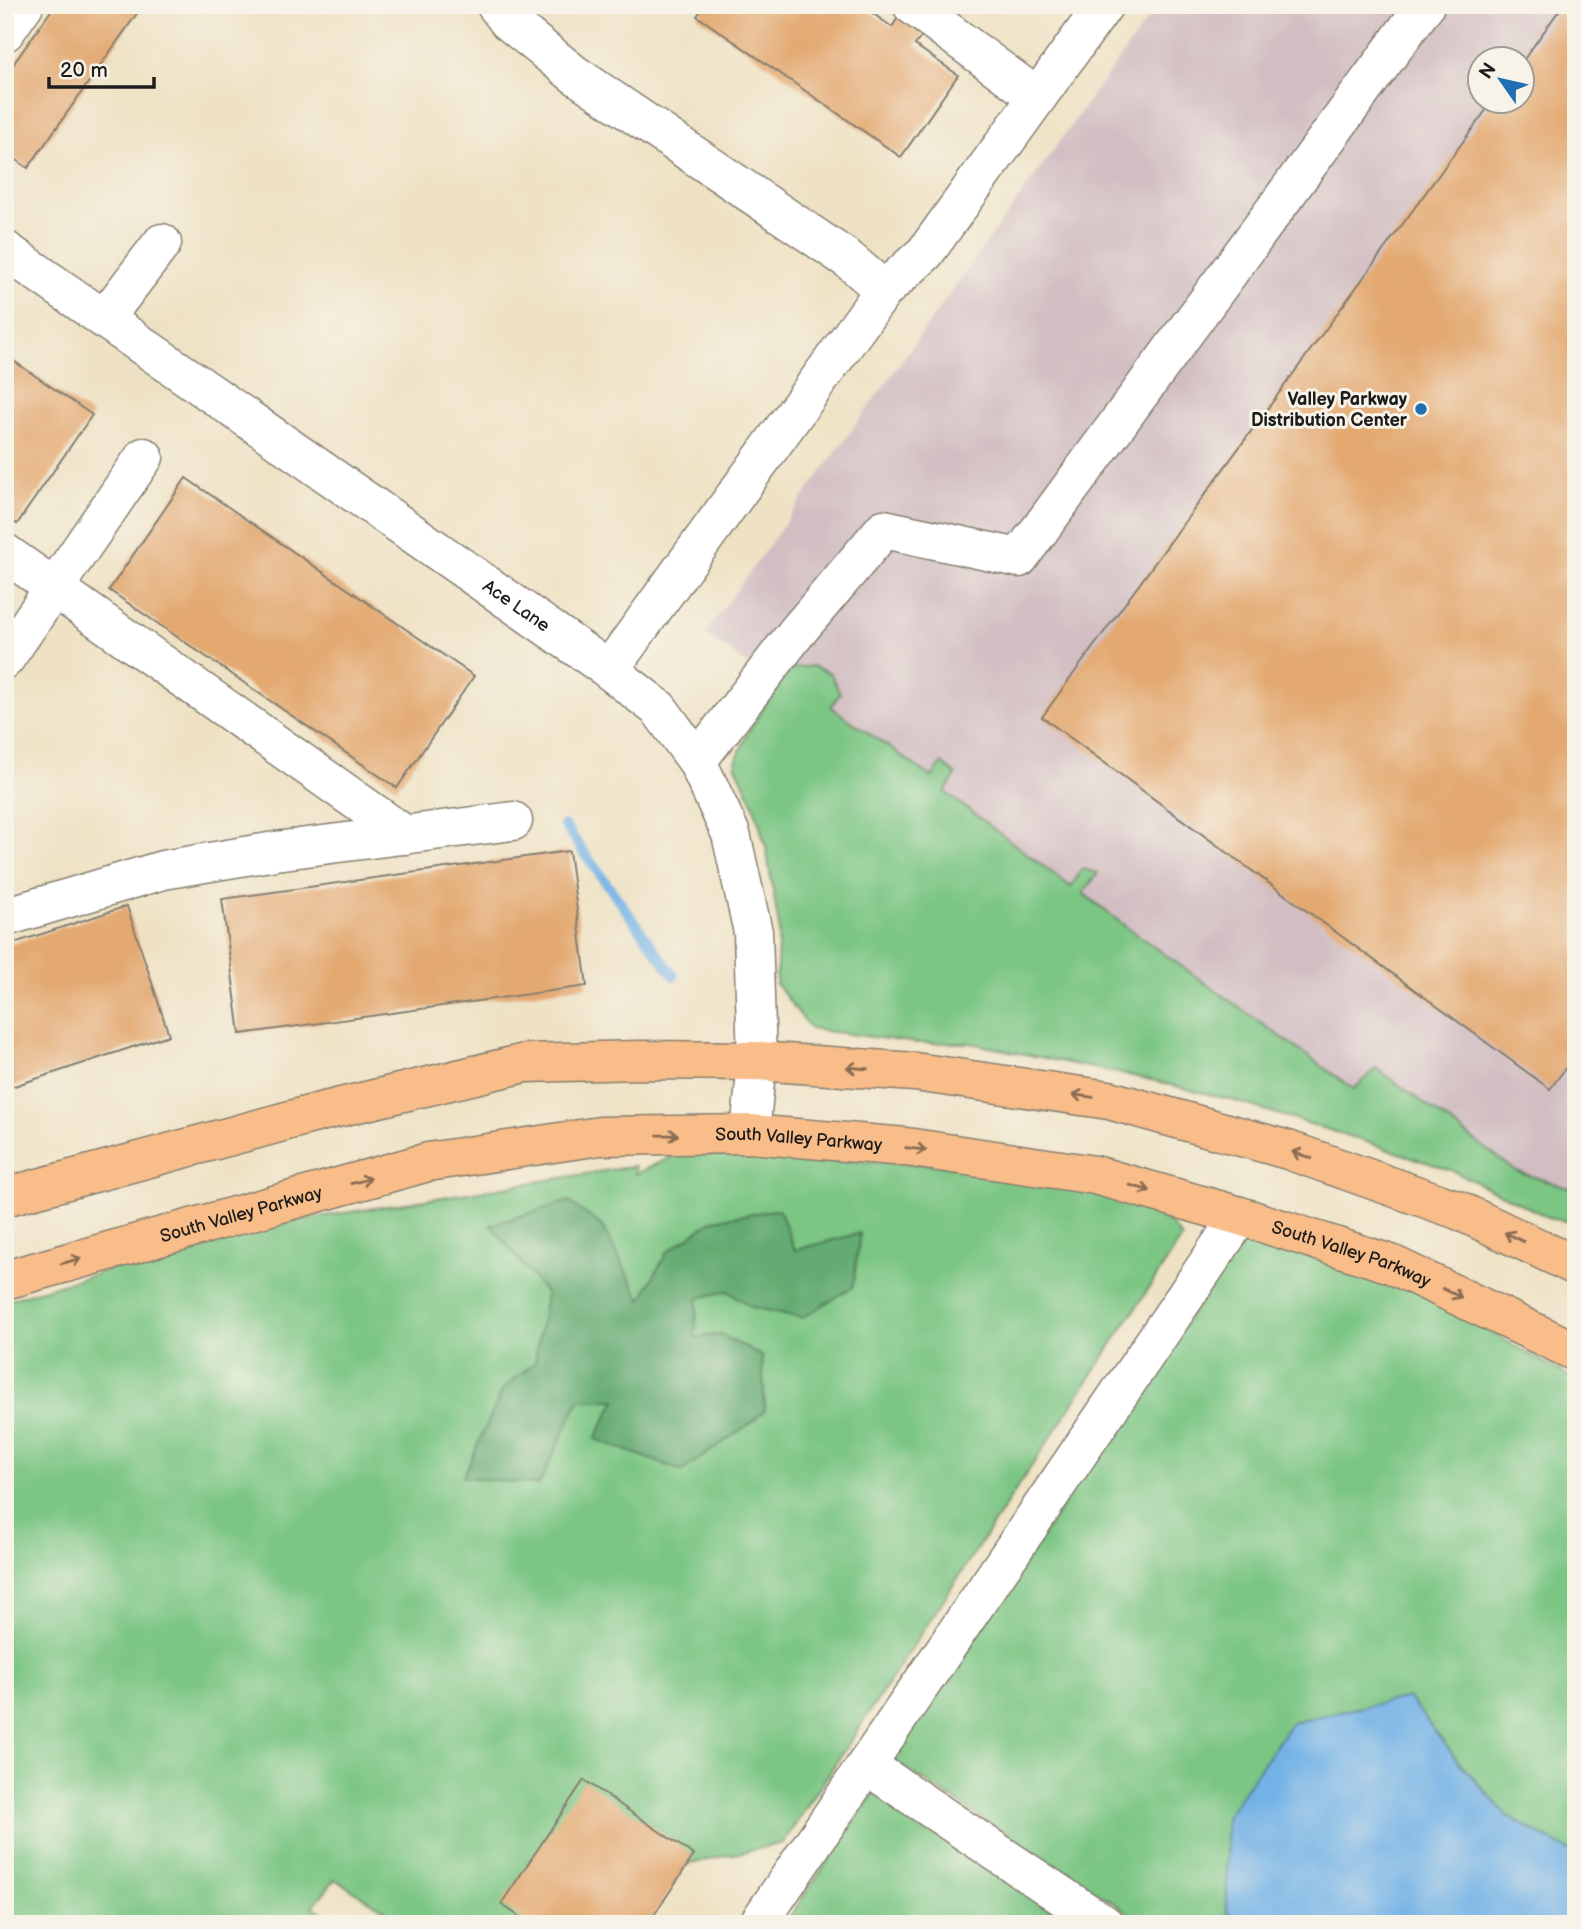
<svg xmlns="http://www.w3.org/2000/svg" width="1581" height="1929" font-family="'Balsamiq Sans',sans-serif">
<rect width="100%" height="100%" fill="#f7f3e8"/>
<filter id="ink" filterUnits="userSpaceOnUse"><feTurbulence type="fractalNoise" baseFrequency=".0143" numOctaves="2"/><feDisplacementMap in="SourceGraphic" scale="14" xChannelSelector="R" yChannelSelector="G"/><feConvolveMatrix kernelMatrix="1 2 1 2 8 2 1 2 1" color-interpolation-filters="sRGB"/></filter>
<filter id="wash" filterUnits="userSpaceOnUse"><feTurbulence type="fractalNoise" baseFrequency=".00686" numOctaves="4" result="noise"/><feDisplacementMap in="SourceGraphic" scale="28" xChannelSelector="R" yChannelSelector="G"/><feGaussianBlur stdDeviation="1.57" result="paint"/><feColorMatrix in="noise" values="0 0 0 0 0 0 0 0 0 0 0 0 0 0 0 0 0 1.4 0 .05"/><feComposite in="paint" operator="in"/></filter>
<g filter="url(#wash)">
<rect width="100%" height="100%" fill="#efe2c4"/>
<!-- industrial -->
<path fill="#d2bec2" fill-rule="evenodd" d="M1158,5H1576V1208L1368,1111L705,634ZM1480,60H1522V102H1480Z"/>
<!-- green -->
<g fill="#7bc684" stroke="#4c7150" stroke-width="2">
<polygon points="812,666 830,673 840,693 831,707 932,777 942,763 956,775 945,792 1071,887 1082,869 1098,873 1083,893 1125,926 1354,1089 1376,1068 1516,1171 1568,1188 1576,1186 1576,1222 1552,1219 1453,1171 1355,1138 1232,1100 1147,1079 970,1043 917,1043 811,1029 776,984 779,927 766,847 753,803 735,764 747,734 788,669"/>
<polygon points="680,1153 963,1166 1123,1195 1171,1224 1182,1238 783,1843 663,1870 632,1924 407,1924 335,1879 313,1906 336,1924 5,1924 5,1301 245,1229 635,1166 635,1174"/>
<polygon points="1243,1237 1413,1289 1576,1380 1576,1924 1146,1924 892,1760"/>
<polygon points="876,1790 1074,1924 785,1924"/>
</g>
<!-- forest -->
<polygon fill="#64ab72" stroke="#406447" stroke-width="2" points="568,1201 602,1226 641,1300 667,1252 713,1220 779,1209 795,1250 860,1233 853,1287 802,1318 752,1307 728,1291 698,1298 695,1338 720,1334 762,1356 765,1410 751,1423 682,1471 595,1439 616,1400 579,1400 539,1485 463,1477 503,1389 535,1362 546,1294 491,1225"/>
<!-- water -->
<polygon fill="#73b2e6" stroke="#486781" stroke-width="2" points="1408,1697 1458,1761 1508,1817 1576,1854 1576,1924 1245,1924 1227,1912 1226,1817 1292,1722"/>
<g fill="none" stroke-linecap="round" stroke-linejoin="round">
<!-- stream -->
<polyline stroke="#73b2e6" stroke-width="10" points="564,825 674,976"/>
</g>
<g id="blocks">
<!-- building -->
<g fill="#e3a971">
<polygon points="55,5 143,5 28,168 5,152 5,76"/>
<polygon points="705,5 861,5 892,27 901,13 926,30 915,45 958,75 901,157 697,16"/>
<polygon points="1563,5 1576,5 1576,1054 1550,1089 1042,717 1492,102 1522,102 1522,62"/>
<polygon points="5,355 92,415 17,524 5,516"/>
<polygon points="186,478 474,676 397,788 109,590"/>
<polygon points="569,851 587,986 240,1034 222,899"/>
<polygon points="127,906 169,1035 5,1089 5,946"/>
<polygon points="584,1780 694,1855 648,1924 530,1924 501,1904"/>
</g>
</g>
</g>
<g filter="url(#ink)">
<use href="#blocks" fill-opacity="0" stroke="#867f70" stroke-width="2"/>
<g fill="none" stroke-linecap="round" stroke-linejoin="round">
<!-- minor casing -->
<g stroke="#867f70" stroke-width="41">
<g id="minor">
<polyline points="496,5 508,21 574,74 849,260 884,290"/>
<polyline points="912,5 1037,97"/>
<polyline points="5,32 24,5"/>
<path id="s1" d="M5,250L609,670L659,709L697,761L731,834L753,932L757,1061L750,1134"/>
<polyline points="104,319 162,243"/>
<polyline points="5,553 405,835"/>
<polyline points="5,659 144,457"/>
<polyline points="609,670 884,290 925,253 1104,5"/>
<polyline points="697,761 796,633 884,529 1019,558 1425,5"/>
<polyline points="5,917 163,870 275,851 513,821"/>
<polyline points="866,1765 1104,1924"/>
<polyline points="758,1924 1240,1216"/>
</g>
</g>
<!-- major casing -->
<g stroke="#867f70" stroke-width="41">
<g id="major">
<polyline points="5,1197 320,1112 525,1063 640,1060 757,1061 915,1072 1109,1100 1288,1150 1458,1210 1576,1266"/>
<path id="s2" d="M5,1280L428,1162L600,1136L750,1134L906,1147L1095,1175L1240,1216L1391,1264L1576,1352"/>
</g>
</g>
<!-- minor -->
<use href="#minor" stroke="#fff" stroke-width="38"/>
<!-- major -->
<use href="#major" stroke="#f8bd89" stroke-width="38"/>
</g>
<!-- one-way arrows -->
<defs><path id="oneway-shaft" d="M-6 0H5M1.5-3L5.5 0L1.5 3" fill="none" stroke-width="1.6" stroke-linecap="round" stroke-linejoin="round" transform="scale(1.75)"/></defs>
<g stroke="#8a6c52">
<use href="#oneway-shaft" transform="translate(857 1068) rotate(-176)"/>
<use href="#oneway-shaft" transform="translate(1083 1096) rotate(-172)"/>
<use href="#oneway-shaft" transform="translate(668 1135) rotate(-1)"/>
<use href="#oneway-shaft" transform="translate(916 1149) rotate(8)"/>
<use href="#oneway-shaft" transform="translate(1302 1155) rotate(-161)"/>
<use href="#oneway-shaft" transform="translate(361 1181) rotate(-15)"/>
<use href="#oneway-shaft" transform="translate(1140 1188) rotate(16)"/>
<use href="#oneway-shaft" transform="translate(1514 1237) rotate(-154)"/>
<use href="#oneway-shaft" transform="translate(71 1261) rotate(-16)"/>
<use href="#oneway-shaft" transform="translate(1452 1293) rotate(25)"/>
</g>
</g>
<!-- markers -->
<circle fill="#1f6fb2" stroke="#f7f3e8" stroke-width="2.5" cx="1421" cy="409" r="7"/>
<g text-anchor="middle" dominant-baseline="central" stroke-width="6" stroke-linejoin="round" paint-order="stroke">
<!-- poi labels -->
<g font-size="18" font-weight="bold" fill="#1c1c1c" stroke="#f7f3e8" text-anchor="end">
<text x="1407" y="399">Valley Parkway<tspan x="1407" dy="21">Distribution Center</tspan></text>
</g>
<!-- street labels -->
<g font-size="18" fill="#1c1c1c" stroke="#f7f3e8">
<text stroke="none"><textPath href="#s1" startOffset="623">Ace Lane</textPath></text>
<text stroke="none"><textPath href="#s2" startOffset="812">South Valley Parkway</textPath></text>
<text stroke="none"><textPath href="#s2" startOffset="245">South Valley Parkway</textPath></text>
<text stroke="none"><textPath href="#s2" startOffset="1379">South Valley Parkway</textPath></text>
</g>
</g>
<!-- margin -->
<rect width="1581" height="1929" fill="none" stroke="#f7f3e8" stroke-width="28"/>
<!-- north arrow -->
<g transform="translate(1501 80) rotate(304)"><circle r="33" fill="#f7f3e8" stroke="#9f9d96" stroke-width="2"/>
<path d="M0-5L12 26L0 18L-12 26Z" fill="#1f6fb2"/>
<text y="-10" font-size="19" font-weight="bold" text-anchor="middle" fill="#1c1c1c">N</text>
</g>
<!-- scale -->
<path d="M49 77v10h105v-10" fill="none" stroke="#1c1c1c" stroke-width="3.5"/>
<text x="60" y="77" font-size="21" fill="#1c1c1c" stroke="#f7f3e8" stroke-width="5" paint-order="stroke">20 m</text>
</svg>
